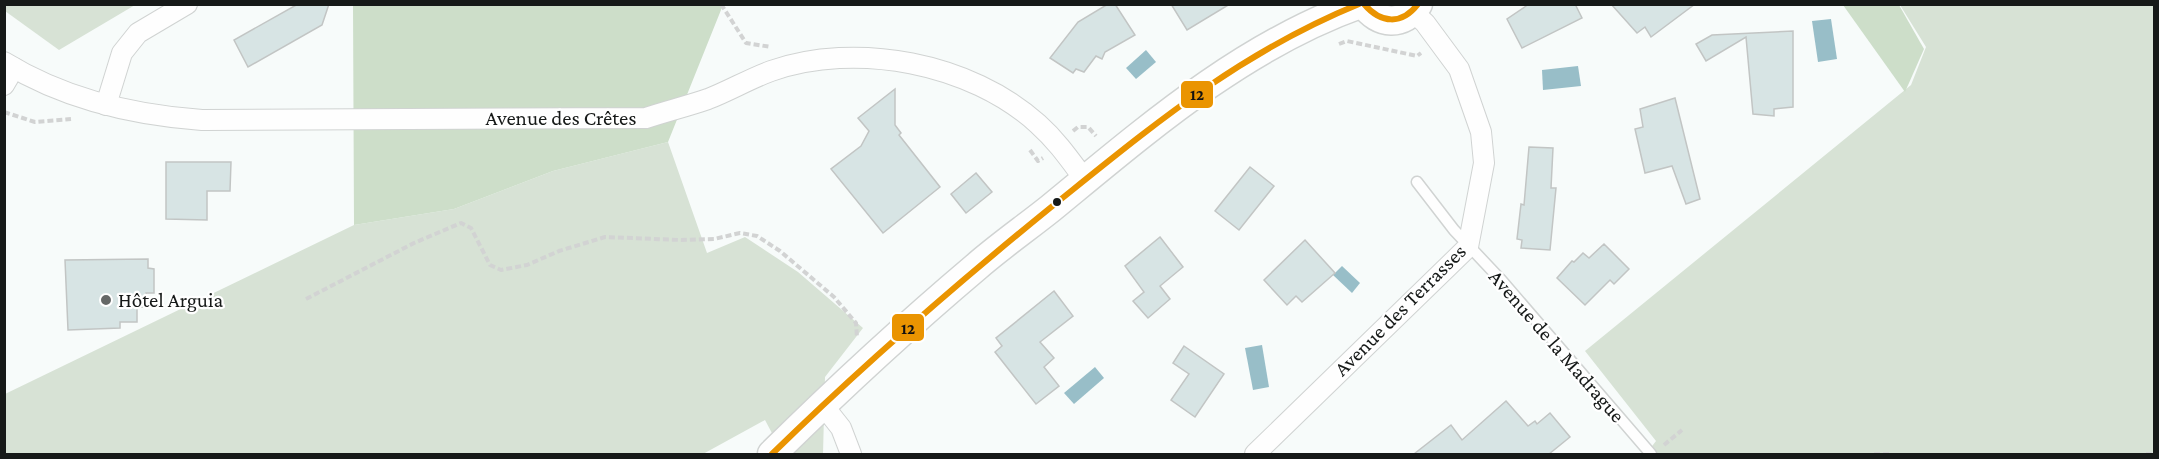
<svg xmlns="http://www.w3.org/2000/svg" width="2159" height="459" font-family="'Crimson Pro',serif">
<rect width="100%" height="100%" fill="#f7fbfa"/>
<!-- green -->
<g fill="#d7e2d5">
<polygon points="5,4 135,4 135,5 59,50 5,11"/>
<polygon points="1900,5 2154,5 2154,454 1646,454 1656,441 1585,351 1911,85 1926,47"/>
<polygon points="668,142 707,253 745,237 798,272 863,328 825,377 823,454 783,454 765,420 703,454 5,454 5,394 354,225 454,209 553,171"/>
</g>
<!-- forest -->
<g fill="#cddec9">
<polygon points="353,5 723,5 668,142 553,171 454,209 354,225"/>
<polygon points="1843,5 1899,5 1924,49 1905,92"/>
</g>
<!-- water -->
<g fill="#98bec8">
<polygon points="1831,19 1837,59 1818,62 1812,21"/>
<polygon points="1146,50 1156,62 1136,79 1126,68"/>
<polygon points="1578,66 1581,86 1543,90 1542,70"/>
<polygon points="1342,266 1360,283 1352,293 1333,275"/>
<polygon points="1262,345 1269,387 1253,390 1245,348"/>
<polygon points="1095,367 1104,378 1074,404 1064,393"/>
</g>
<!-- building -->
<g fill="#d7e4e4" stroke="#c2c5c4" stroke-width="1.5">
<polygon points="298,4 329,4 322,25 248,67 234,40"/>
<polygon points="1108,4 1115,4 1135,35 1105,52 1102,59 1096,56 1084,72 1076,69 1073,73 1050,58 1078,22"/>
<polygon points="1171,4 1230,4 1187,30"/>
<polygon points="1529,4 1575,4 1582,18 1522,48 1507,19"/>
<polygon points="1611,4 1695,4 1651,37 1645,27 1637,33"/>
<polygon points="1793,31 1793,107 1774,109 1774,116 1753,114 1746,37 1706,61 1696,44 1712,35"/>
<polygon points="895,89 895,125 901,133 899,135 940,187 883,233 831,169 861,146 869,131 858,118"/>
<polygon points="1675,98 1700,199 1686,204 1672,166 1645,173 1635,129 1643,127 1640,109"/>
<polygon points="1529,147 1553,148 1551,188 1556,188 1550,250 1521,248 1522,240 1517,239 1521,204 1524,205"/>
<polygon points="166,162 231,162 230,191 207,191 207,220 166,219"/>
<polygon points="1250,167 1274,186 1239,230 1215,211"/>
<polygon points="976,173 992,192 966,213 951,194"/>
<polygon points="1160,237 1183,267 1160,286 1170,299 1148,318 1133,301 1144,292 1125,266"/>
<polygon points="1305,240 1335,273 1302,302 1296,296 1287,305 1264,280"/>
<polygon points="1604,244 1629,269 1614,284 1610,280 1585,305 1557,278 1572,261 1574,262 1583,253 1589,258"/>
<polygon points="148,259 148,268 154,269 154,293 146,293 146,307 137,307 137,322 120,322 120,328 68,330 65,260"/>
<polygon points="1054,291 1073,316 1040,342 1054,358 1044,367 1059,386 1036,404 995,352 1002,346 996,338"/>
<polygon points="1184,346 1224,374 1195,417 1171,400 1189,374 1173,363"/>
<polygon points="1506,401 1528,426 1535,421 1537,424 1550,413 1570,437 1549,454 1414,454 1451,425 1462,440"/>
</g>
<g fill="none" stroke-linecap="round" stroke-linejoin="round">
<!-- lane casing -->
<g stroke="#d0d3d2" stroke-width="13">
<polyline id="lane" points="1417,182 1454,230 1502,281 1651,454"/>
</g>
<!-- street casing -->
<g stroke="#d0d3d2" stroke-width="22">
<g id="street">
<path d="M4,62C64,99 133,115 202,120L646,118C667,111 688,106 708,99C729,91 749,79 771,71C856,41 971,63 1038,124C1057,141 1070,160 1085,180"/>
<polyline points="4,85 14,68"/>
<polyline points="106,105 122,53 138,33 187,4"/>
<polyline points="822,404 841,428 851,454"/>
<polyline points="1255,454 1468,247 1484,163 1481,132 1459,69 1425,23 1413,12"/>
</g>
</g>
<!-- secondary casing -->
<g stroke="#d0d3d2" stroke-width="31">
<g id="secondary">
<path d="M1364,4C1378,25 1404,27 1418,4"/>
<path d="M772,454C838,389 905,327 976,267C1000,246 1026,228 1051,208C1146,130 1242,46 1360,4"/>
</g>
</g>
<!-- path -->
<g stroke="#d2d3d3" stroke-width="4" stroke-dasharray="6 3" stroke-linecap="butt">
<polyline points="721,4 746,43 771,47"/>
<polyline points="1339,44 1347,41 1417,56 1421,53"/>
<polyline points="4,112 35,122 71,119"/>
<polyline points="1073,131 1078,127 1088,127 1096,136"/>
<polyline points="1030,150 1038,161 1043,158"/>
<polyline points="306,299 414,243 461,223 471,228 490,265 501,270 527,265 559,251 605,237 681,240 714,239 740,233 757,236 780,251 834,297 856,323 857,338"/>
<polyline points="1664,445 1682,430"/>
<polyline points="1874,454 1889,454"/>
<polyline points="2146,454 2154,454"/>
</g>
<!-- lane -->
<use href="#lane" stroke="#fefefe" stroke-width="10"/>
<!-- street -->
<use href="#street" stroke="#fefefe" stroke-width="20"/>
<!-- secondary -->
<use href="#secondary" stroke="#fefefe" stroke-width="28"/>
<!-- bus-1 casing -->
<g stroke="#fff" stroke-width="10">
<g id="bus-1">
<path d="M1364,4C1381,24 1402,25 1418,4"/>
<path d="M772,454C861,367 954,286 1050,208C1151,127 1237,54 1359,4"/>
</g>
</g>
<!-- bus-1 -->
<use href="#bus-1" stroke="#ea9401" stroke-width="6"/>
</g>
<!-- markers -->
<circle fill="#161918" stroke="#fff" stroke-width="2" cx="1057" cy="202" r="5"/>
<circle fill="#656867" stroke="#fff" stroke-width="2" cx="106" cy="300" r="6"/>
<g text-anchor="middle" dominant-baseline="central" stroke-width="4.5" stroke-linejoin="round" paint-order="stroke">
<!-- street labels -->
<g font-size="21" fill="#161918" stroke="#fff">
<text x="561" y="118">Avenue des Crêtes</text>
<text transform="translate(1400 310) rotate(-45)">Avenue des Terrasses</text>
<text transform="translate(1557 346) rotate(49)">Avenue de la Madrague</text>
</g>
<!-- poi labels -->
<g font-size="21" fill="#161918" stroke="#fff" text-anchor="start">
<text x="118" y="300">Hôtel Arguia</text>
</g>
</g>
<g stroke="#fff" stroke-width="2">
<rect x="1180" y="80" width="34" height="29" rx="6" fill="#ea9401"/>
<rect x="891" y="313" width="34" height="29" rx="6" fill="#ea9401"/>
</g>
<g font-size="16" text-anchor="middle" font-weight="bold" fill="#111">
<text x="1197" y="100">12</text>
<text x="908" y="334">12</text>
</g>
<!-- border -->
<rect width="2159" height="459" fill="none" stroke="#161918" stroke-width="12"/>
</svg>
